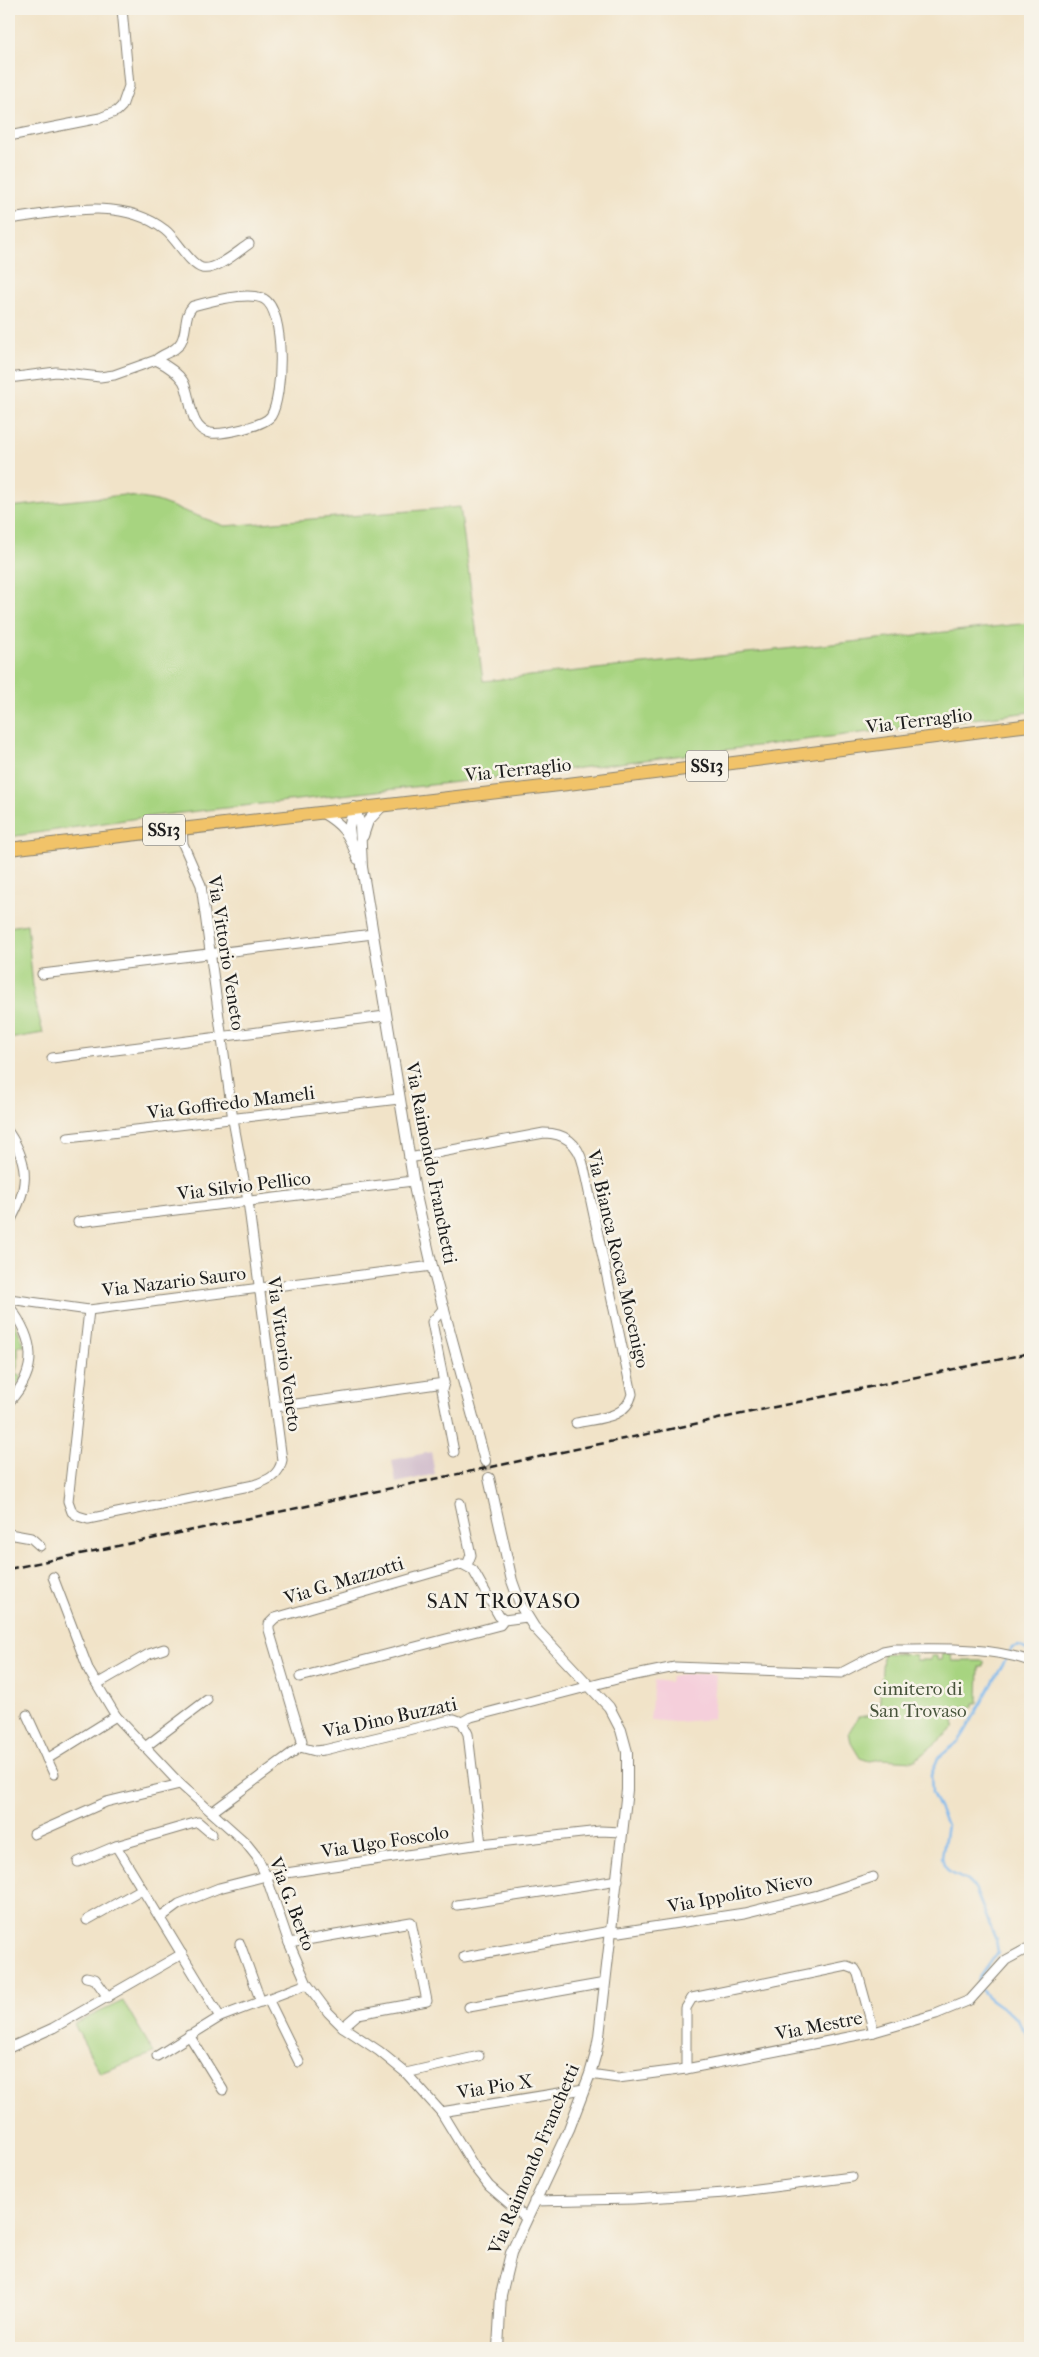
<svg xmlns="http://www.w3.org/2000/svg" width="1039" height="2357" font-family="'IM FELL French Canon',serif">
<rect width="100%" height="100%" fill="#f7f3e8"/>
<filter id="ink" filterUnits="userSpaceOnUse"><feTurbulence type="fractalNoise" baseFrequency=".02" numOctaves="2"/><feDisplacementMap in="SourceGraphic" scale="10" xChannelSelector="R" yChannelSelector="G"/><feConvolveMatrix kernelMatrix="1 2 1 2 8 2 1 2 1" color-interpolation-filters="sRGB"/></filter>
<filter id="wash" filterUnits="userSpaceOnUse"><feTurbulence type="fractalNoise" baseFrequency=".0096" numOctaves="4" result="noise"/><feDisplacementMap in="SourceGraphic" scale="20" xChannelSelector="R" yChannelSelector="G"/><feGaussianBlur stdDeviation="1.12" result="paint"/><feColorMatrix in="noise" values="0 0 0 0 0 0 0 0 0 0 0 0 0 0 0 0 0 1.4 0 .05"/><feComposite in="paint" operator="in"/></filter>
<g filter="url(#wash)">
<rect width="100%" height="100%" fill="#f1e3c8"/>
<!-- built -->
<polygon fill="#f5cfdb" points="682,1674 716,1674 713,1719 676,1722 650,1720 654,1680 670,1682 671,1676"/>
<!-- industrial -->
<polygon fill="#d1bdcc" points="431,1452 435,1474 396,1483 392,1460"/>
<!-- green -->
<g fill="#a7d480" stroke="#62784e">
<polygon points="124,495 157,501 225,526 460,507 483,681 1030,623 1030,712 547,772 145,817 9,837 9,507"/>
<polygon points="27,924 34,997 43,1033 9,1039 9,927"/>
<polygon points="13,1324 15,1324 25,1346 18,1346 18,1364 15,1373 22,1376 9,1397 9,1328"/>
<polygon points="883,1653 916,1655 916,1660 931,1660 931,1656 937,1656 937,1660 941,1660 942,1654 951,1654 952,1661 984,1661 984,1667 979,1667 978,1703 974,1703 974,1707 955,1707 954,1728 914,1761 881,1759 869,1761 860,1758 851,1743 849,1732 858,1717 879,1714"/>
<polygon points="123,2001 154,2053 100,2073 74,2024"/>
</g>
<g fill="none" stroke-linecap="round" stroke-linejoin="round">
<!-- stream -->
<path stroke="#7bb7ed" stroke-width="2.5" d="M1030,1651L1018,1646L1012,1648L965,1732L959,1741L938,1758L931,1775L932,1793L947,1825L942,1857L944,1865L949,1872L967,1881L975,1889L996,1940L998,1952L978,1980C980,1997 1000,2004 1011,2014C1018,2020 1024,2031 1030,2039"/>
</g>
</g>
<g filter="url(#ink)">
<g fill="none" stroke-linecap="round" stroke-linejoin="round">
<!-- tertiary-tunnel -->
<polyline stroke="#c6bba6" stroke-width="10" stroke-dasharray="10 5" stroke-linecap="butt" points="485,1461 489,1478"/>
<!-- minor casing -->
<g stroke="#868072" stroke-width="11">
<g id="minor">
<polyline points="9,136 100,118 117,111 122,106 129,86 122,9"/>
<path d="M9,219C58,213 121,195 165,230C176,238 190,265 202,268C216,271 237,252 249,244"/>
<path d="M9,378L56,372L100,377L114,375L156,360C166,365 177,372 183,381C192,396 188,429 210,433C222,435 264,426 271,416C283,397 286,311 264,299C248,291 211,301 193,306C183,316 188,330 181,342C175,353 164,352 156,360"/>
<polyline points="42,974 373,934"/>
<polyline points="52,1058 385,1016"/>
<path d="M9,1133C31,1166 28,1190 9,1223"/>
<polyline points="68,1138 399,1099"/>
<path d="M409,1158L544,1133C565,1133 578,1143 583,1164L632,1394C626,1419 598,1418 576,1423"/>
<polyline points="78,1222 413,1181"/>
<polyline points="9,1299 89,1310 432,1266"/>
<path d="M9,1306C35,1340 39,1369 9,1402"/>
<path d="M89,1310L68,1501L72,1512L78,1516L88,1519L254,1485C268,1480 279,1476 282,1460L248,1201L233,1120L201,885L183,844L182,828"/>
<polyline points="444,1383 442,1390 454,1452"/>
<polyline points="275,1407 444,1383 432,1322 444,1308"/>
<polyline points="460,1503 471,1555 467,1565"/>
<polyline points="9,1534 31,1538 40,1546"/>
<polyline points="53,1577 89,1671 116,1716 180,1784 245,1842 257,1857 266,1876 289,1943 307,1984 328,2012 343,2027 379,2051 406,2073 441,2112 475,2168 489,2186 526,2218"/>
<polyline points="300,1677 500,1625 504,1620 527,1617"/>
<polyline points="97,1684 149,1654 164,1649"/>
<polyline points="27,1715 54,1774"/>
<polyline points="462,1722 468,1734 481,1844"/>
<polyline points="145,1747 207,1700"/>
<polyline points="300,1747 302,1741 269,1630 269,1624 275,1618 462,1564 473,1570 499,1616 504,1620"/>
<polyline points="47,1759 116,1716"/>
<path d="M212,1812L300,1747L315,1751L324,1750L454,1719L462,1722L471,1717L621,1678L675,1667L841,1673L883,1651L894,1649C940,1649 986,1646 1030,1661"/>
<polyline points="34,1834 106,1802 180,1784"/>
<polyline points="116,1846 220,2017"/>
<polyline points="78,1862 116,1846 198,1822 212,1834"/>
<polyline points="457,1905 618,1880"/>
<polyline points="160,1918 179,1904 219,1888 266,1876 481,1844 600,1831 622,1832"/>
<polyline points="87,1920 142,1889"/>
<polyline points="289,1943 411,1922 427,2001 358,2014 343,2027"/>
<polyline points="240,1944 261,2002"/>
<polyline points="464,1957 611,1931 620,1932 744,1913 818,1895 873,1877"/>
<polyline points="86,1977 95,1979 108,1997"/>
<polyline points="268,1999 299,2062"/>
<polyline points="469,2007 605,1983"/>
<polyline points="189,2035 223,2090"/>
<polyline points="9,2048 53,2028 182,1954"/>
<polyline points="157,2056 220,2017 307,1984"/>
<polyline points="686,2069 686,2008 692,1998 847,1966 855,1969 858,1974 874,2032"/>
<polyline points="406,2073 479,2056"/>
<polyline points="590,2074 618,2078 686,2069 874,2032 936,2014 970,2000 1006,1960 1030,1947"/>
<polyline points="441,2112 584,2089"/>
<polyline points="534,2201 633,2199 725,2193 852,2177"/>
</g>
</g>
<!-- tertiary casing -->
<g stroke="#868072" stroke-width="12">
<g id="tertiary">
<polyline points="354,807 360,824 362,867 415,1191 432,1266 485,1461"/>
<path d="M321,812C344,825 349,834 358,859"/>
<polyline points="350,836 349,827 354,807"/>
<polyline points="363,836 368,821 383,805"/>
<polyline points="489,1478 512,1581 521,1606 534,1627 609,1707 621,1730 627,1752 627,1790 599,2036 596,2053 590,2074 569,2129 511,2253 501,2295 498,2348"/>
</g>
</g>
<!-- primary casing -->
<g stroke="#868072" stroke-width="14">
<polyline id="primary" points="9,849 568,784 1030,725"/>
</g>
<!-- minor -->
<use href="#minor" stroke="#fff" stroke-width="9"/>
<!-- tertiary -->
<use href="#tertiary" stroke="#fff" stroke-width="10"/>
<!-- primary -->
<use href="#primary" stroke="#f1c369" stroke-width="12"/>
<!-- rail -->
<polyline stroke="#1c1c1c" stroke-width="2.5" stroke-dasharray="8 4" stroke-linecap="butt" points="9,1569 1030,1353"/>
</g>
</g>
<g text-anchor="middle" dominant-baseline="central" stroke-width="5" stroke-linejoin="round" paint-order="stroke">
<!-- shield labels -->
<g fill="#f7f3e8" stroke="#5e5c59" stroke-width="1">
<rect x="686" y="750.5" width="42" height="31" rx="4"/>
<rect x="143" y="814.5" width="42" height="31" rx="4"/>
</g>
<g font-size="18" font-weight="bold" fill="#1c1c1c">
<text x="707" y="766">SS13</text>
<text x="164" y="830">SS13</text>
</g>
<!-- street labels -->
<g font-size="19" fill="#1c1c1c" stroke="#f7f3e8">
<text transform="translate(919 721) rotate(-7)">Via Terraglio</text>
<text transform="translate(518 770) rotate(-6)">Via Terraglio</text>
<text transform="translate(226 953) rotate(81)">Via Vittorio Veneto</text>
<text transform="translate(231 1103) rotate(-7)">Via Goffredo Mameli</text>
<text transform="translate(431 1163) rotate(79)">Via Raimondo Franchetti</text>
<text transform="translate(244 1186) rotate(-7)">Via Silvio Pellico</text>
<text transform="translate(618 1259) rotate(77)">Via Bianca Rocca Mocenigo</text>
<text transform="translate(174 1282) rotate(-7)">Via Nazario Sauro</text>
<text transform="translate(284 1354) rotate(82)">Via Vittorio Veneto</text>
<text transform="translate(344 1581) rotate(-17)">Via G. Mazzotti</text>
<text transform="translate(390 1718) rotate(-12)">Via Dino Buzzati</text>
<text transform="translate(385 1842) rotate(-9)">Via Ugo Foscolo</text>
<text transform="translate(740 1893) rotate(-11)">Via Ippolito Nievo</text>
<text transform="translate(292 1904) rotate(69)">Via G. Berto</text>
<text transform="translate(819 2026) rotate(-11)">Via Mestre</text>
<text transform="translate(495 2087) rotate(-9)">Via Pio X</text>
<text transform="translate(534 2159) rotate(-67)">Via Raimondo Franchetti</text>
</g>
<!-- park labels -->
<g font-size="19" fill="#46533a" stroke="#f7f3e8">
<text x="918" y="1689">cimitero di<tspan x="918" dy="22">San Trovaso</tspan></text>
</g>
<!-- quarter labels -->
<g font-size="21" letter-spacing="1" fill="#1c1c1c" stroke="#f7f3e8">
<text x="504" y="1601">SAN TROVASO</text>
</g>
</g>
<!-- margin -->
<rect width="1039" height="2357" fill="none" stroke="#f7f3e8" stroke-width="30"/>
</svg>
